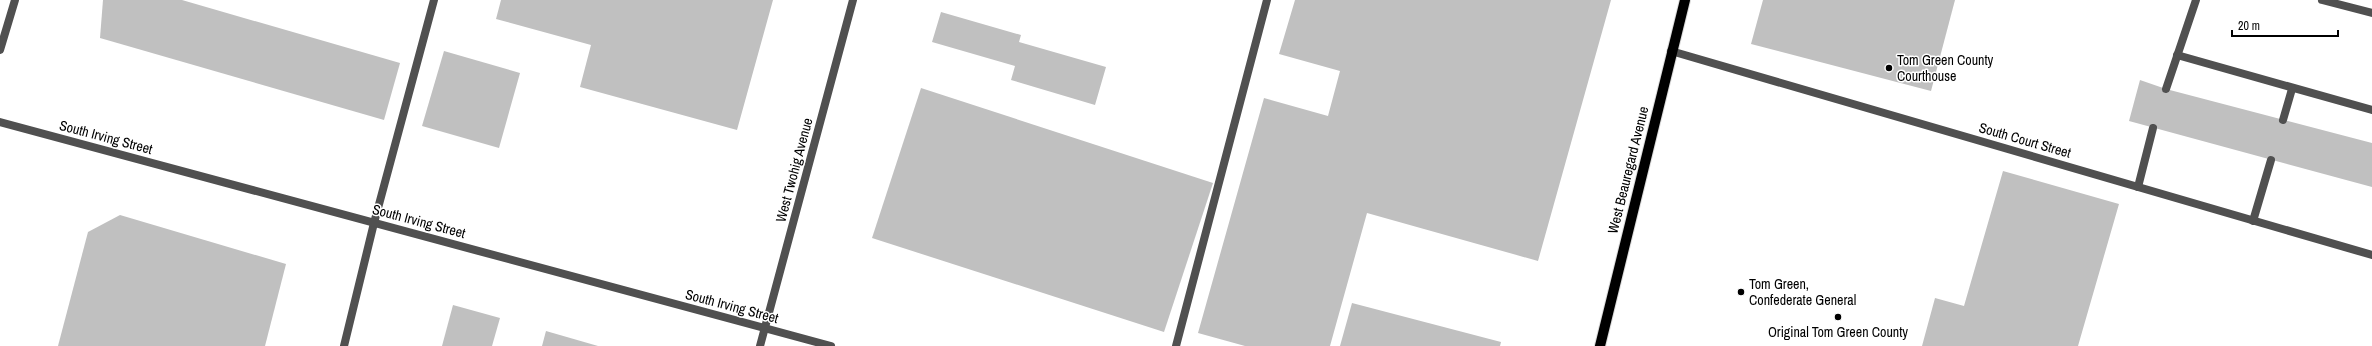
<svg xmlns="http://www.w3.org/2000/svg" width="2372" height="346" font-family="'Archivo Narrow',sans-serif">
<rect width="100%" height="100%" fill="#fff"/>
<!-- building -->
<g fill="#c0c0c0">
<polygon points="103,0 182,0 400,63 384,120 100,38"/>
<polygon points="501,0 773,0 737,130 580,87 591,45 496,19"/>
<polygon points="1295,0 1611,0 1538,261 1367,213 1330,346 1245,346 1198,333 1264,98 1328,116 1340,71 1279,54"/>
<polygon points="1763,0 1955,0 1931,91 1751,44"/>
<polygon points="941,12 1021,35 1019,42 1106,67 1095,105 1011,80 1015,66 932,42"/>
<polygon points="444,51 520,73 499,148 422,126"/>
<polygon points="2140,80 2166,89 2372,143 2372,187 2129,121"/>
<polygon points="921,88 1213,183 1164,332 872,238"/>
<polygon points="2003,171 2119,204 2078,346 1922,346 1935,298 1964,306"/>
<polygon points="120,215 286,264 265,346 58,346 88,232"/>
<polygon points="1352,303 1501,342 1500,346 1340,346"/>
<polygon points="453,305 500,318 492,346 442,346"/>
<polygon points="546,331 598,346 542,346"/>
</g>
<g fill="none" stroke-linecap="round" stroke-linejoin="round">
<!-- primary casing -->
<g stroke="#dbdbdb" stroke-width="12">
<polyline id="primary" points="1600,346 1685,0"/>
</g>
<!-- service -->
<g stroke="#505050" stroke-width="8">
<polyline points="2322,0 2372,13"/>
<polyline points="1671,51 2372,255"/>
<polyline points="2177,55 2372,110"/>
<polyline points="2166,89 2196,0"/>
<polyline points="2283,120 2292,89"/>
<polyline points="2138,187 2153,128"/>
<polyline points="2253,221 2271,160"/>
<polyline points="344,346 374,223 434,0"/>
<polyline points="1176,346 1267,0"/>
</g>
<!-- minor -->
<g stroke="#505050" stroke-width="8">
<polyline points="0,50 15,0"/>
<polyline points="0,122 831,346"/>
<polyline points="760,346 853,0"/>
</g>
<!-- primary -->
<use href="#primary" stroke="#000" stroke-width="10"/>
</g>
<!-- markers -->
<g fill="#000" stroke="#fff" stroke-width="1.5">
<circle cx="1889" cy="68" r="4"/>
<circle cx="1741" cy="292" r="4"/>
<circle cx="1838" cy="317" r="4"/>
</g>
<g text-anchor="middle" dominant-baseline="central" stroke-width="3" stroke-linejoin="round" paint-order="stroke">
<!-- poi labels -->
<g font-size="14" fill="#000" stroke="#fff" text-anchor="start">
<text x="1897" y="60">Tom Green County<tspan x="1897" dy="16">Courthouse</tspan></text>
<text x="1749" y="284">Tom Green,<tspan x="1749" dy="16">Confederate General</tspan></text>
<text x="1838" y="332" text-anchor="middle">Original Tom Green County</text>
</g>
<!-- street labels -->
<g font-size="14" fill="#000" stroke="#fff">
<text transform="translate(106 137) rotate(15)">South Irving Street</text>
<text transform="translate(2025 140) rotate(16)">South Court Street</text>
<text transform="translate(794 170) rotate(-75)">West Twohig Avenue</text>
<text transform="translate(1628 170) rotate(-76)">West Beauregard Avenue</text>
<text transform="translate(419 221) rotate(15)">South Irving Street</text>
<text transform="translate(732 306) rotate(15)">South Irving Street</text>
</g>
</g>
<!-- scale -->
<path d="M2232 30v6h106v-6" fill="none" stroke="#000000" stroke-width="2"/>
<text x="2238" y="30" font-size="12" fill="#000000" stroke="#ffffff" stroke-width="3" paint-order="stroke">20 m</text>
</svg>
